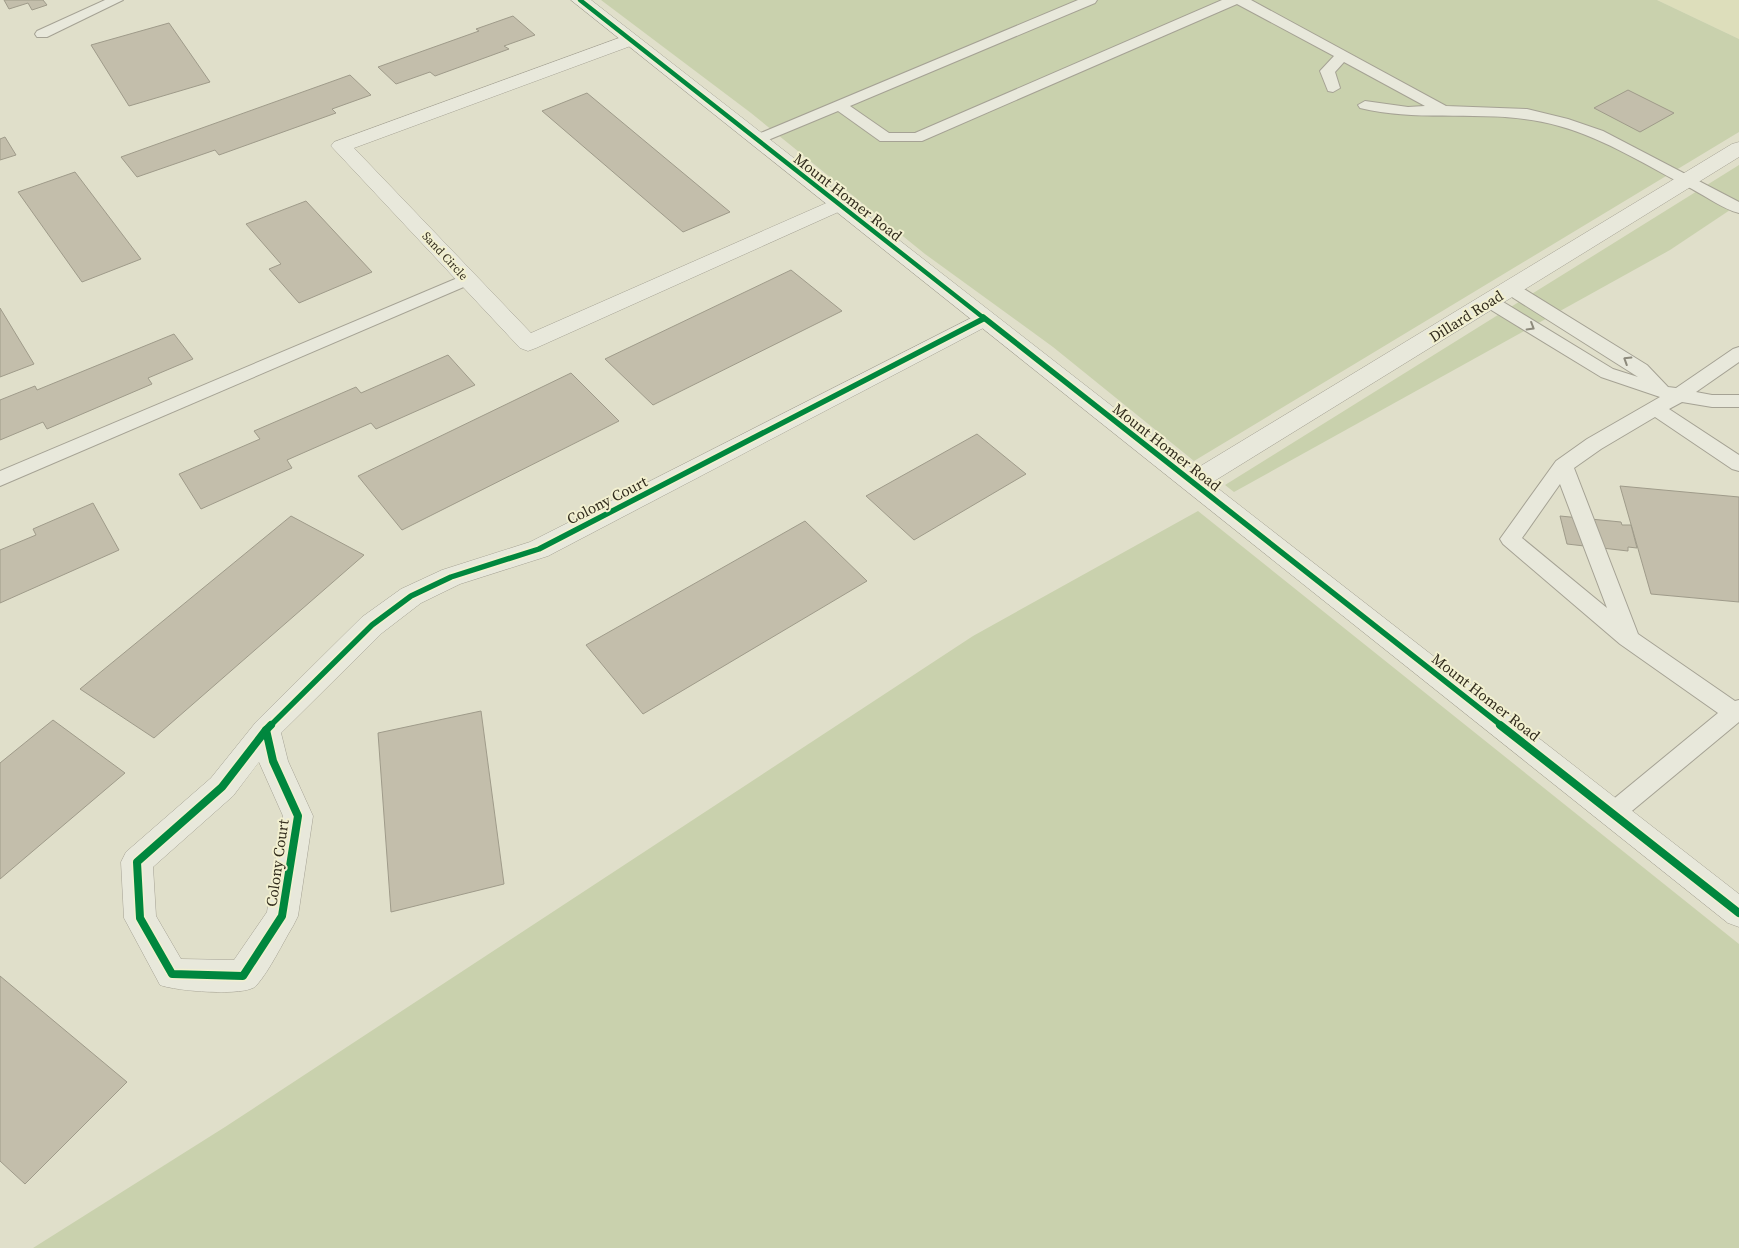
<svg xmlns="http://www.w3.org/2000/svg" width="1739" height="1248" font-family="'Source Serif 4',serif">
<rect width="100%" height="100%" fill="#e0dfca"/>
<!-- farmland -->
<polygon fill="#dddebb" points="1657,0 1739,0 1739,39"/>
<!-- green -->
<g fill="#c9d1ad">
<polygon points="601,0 1657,0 1739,39 1739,132 1194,461 1053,347 925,254 751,113"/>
<polygon points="1739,165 1739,204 1670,250 1234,492 1225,485"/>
<polygon points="1198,511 1739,944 1739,1248 33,1248 225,1127 973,636"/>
</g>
<!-- building -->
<g fill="#c3beab" stroke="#9f9b8a">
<polygon points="4,0 43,0 47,5 32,10 28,3 9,9"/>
<polygon points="513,16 535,35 504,46 509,49 435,76 430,72 396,84 378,67 479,31 476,29"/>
<polygon points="169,23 210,82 129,106 91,45"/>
<polygon points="350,75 371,95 332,109 336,113 219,155 215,150 137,177 121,157"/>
<polygon points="1628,90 1674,113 1640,132 1594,108"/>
<polygon points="587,93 730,212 683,232 542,111"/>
<polygon points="5,137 16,155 0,160 0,139"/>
<polygon points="75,172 141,259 82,282 18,192"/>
<polygon points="306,201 372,272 299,303 269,269 281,264 246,224"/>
<polygon points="791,270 842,311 653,405 605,359"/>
<polygon points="0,308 34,364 0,377"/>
<polygon points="174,334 193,359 148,378 152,384 47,429 43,422 0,440 0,400 35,386 37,390"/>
<polygon points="448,355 475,385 376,429 371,423 287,460 292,468 201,509 179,474 260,439 254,431 356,387 361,393"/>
<polygon points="571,373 619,421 402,530 358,476"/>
<polygon points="977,434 1026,474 914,540 866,496"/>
<polygon points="1620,486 1739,497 1739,602 1651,594"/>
<polygon points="93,503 119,550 0,603 0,550 36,535 33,529"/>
<polygon points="291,516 364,555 154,738 80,689"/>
<polygon points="1560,516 1621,522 1622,525 1631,525 1637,548 1628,547 1628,551 1567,544"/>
<polygon points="805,521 867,581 643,714 586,645"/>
<polygon points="481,711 504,884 391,912 378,733"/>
<polygon points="53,720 125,773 0,879 0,763"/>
<polygon points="0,976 127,1082 25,1184 0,1161"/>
</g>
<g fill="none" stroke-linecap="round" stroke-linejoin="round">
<!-- service casing -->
<g stroke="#a5a294" stroke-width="2">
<g id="service">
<polygon points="105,0 123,0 47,37 37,37 35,34 37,31"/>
<path d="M1078,0H1097L1095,3L850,106L889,133H915L1222,0H1251L1446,106L1527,109L1568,119L1603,131L1739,202V213C1723,209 1707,197 1692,189C1649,167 1606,139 1559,126C1494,107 1425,124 1360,108L1358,105L1365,101L1408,107L1425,106L1344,62L1335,72L1340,88L1333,92L1328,91L1320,71L1334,56L1237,4L922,141H880L838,111L761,143L756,145L748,140L751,137Z"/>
<polygon points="467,274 473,275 476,279 473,283 0,486 0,471"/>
<path d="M1510,283L1516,284L1647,365L1668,387L1676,388L1733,349L1739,347V362L1696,392L1712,395H1739V407H1712L1682,402L1669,409L1739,455V471L1732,469L1655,417L1601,449L1574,468L1638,634L1735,701L1739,700V722L1621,820L1613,823L1605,820L1601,813L1605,806L1718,713L1620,644L1503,544L1500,539L1556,461L1587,439L1660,397L1601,377L1483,305L1480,301L1483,297H1495L1613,369L1638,377L1504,292L1501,288L1504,284ZM1560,484L1607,608L1522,538Z"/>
</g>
</g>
<!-- minor casing -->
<g stroke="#a5a294" stroke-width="1">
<g id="minor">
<polygon points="630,34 636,36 639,40 636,44 354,148 531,333 831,201 838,199 845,201 848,205 845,209 536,348 528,351 520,348 331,146 334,142"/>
<path d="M983,312L991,314L994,319L991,324L548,556L460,584L421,603L382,633L281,733L288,761L313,816L298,916L293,926C282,944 270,970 256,986C245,997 175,991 160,985L124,918L121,862L126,852L211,778L256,722L362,617L401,589L442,570L530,542ZM259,762L283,816L267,912L234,960L181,959L156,916L153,867L233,796Z"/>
</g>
</g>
<!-- tertiary casing -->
<g stroke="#a5a294" stroke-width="1">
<polygon id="tertiary" points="571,0 591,0 1194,470 1732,144 1739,142 1739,157 1211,483 1739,894 1739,927 1728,923"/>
</g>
<!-- service -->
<use href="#service" fill="#e8e8db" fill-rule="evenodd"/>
<!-- minor -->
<use href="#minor" fill="#e8e8db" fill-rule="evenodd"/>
<!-- tertiary -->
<use href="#tertiary" fill="#e8e8db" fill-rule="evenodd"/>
<!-- cycleway-far2 casing -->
<g stroke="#f2f0d0" stroke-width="7">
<polyline id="cycleway-far2" points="580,0 985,319"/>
</g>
<!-- cycleway-far1 casing -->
<g stroke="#f2f0d0" stroke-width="9">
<g id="cycleway-far1">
<polyline points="983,317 1502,726"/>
<polyline points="270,726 372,625 411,596 451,577 539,549 983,319"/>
</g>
</g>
<!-- cycleway casing -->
<g stroke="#f2f0d0" stroke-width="11">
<g id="cycleway">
<polyline points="1500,725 1739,913"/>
<polygon points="266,730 273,761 298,816 282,916 243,976 172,974 140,918 137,862 222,787"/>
<polyline points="266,730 271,725"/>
</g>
</g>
<!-- cycleway-far2 -->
<use href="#cycleway-far2" stroke="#00873e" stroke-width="4.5"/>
<!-- cycleway-far1 -->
<use href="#cycleway-far1" stroke="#00873e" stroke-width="5.5"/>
<!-- cycleway -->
<use href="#cycleway" stroke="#00873e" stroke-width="8"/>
</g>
<!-- one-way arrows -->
<defs><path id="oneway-chevron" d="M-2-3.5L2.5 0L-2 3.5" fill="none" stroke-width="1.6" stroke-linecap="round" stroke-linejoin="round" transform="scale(1.25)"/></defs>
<g stroke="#8d8a7c">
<use href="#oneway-chevron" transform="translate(1531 327) rotate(31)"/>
<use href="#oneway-chevron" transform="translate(1627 360) rotate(-148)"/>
</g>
<g text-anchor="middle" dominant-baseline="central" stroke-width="4" stroke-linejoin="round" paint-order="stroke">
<!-- far-street labels -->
<g font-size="12" fill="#322c1d" stroke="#f2f0d0">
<text transform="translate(445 256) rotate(47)">Sand Circle</text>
</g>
<!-- street labels -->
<g font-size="15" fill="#322c1d" stroke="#f2f0d0">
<text transform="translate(848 197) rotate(38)">Mount Homer Road</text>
<text transform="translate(1466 316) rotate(-32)">Dillard Road</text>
<text transform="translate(1167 447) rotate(38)">Mount Homer Road</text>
<text transform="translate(607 500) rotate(-27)">Colony Court</text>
<text transform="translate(1486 697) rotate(38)">Mount Homer Road</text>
<text transform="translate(277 863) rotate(-82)">Colony Court</text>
</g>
</g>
</svg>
